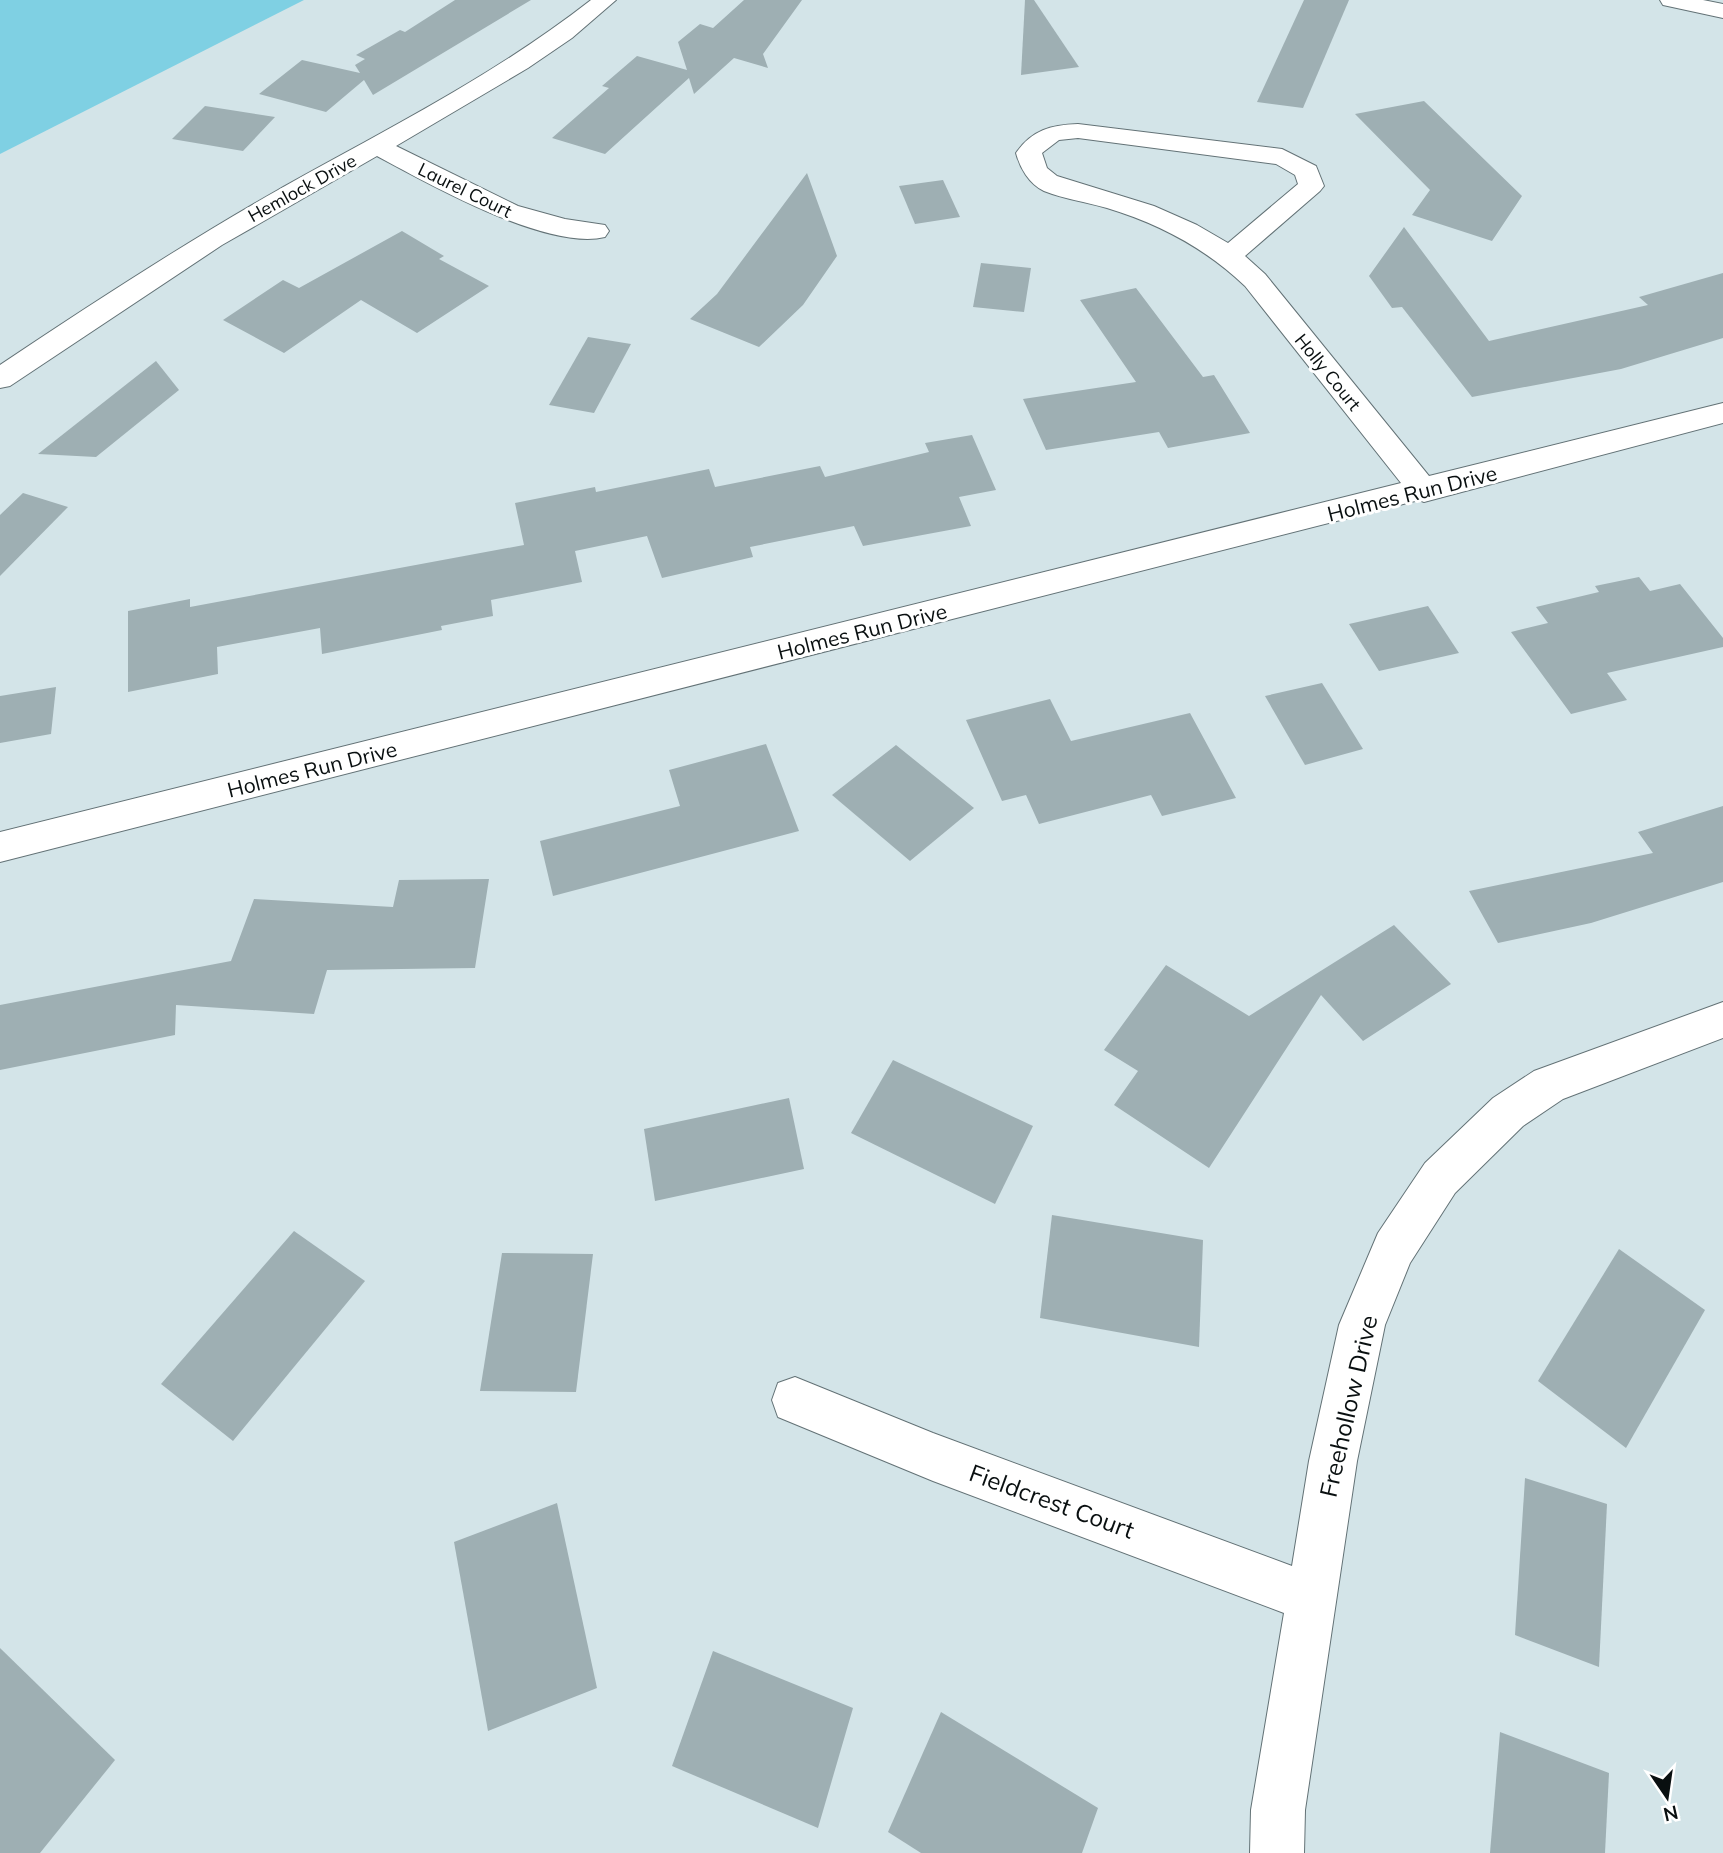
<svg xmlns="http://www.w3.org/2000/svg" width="1723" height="1853" font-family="Mulish,sans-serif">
<rect width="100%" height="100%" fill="#d3e4e8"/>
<!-- green -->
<polygon fill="#7fd0e3" points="0,0 304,0 0,154"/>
<!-- building -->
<g fill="#9eafb3">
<polygon points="455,0 531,0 373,95 364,80 326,112 259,94 302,60 360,73 355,65 365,59 356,55 400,30 405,32"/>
<polygon points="744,0 802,0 763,54 768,68 734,58 694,94 689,78 605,154 552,138 609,88 602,86 637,56 687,70 678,42 700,24 713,28"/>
<polygon points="1025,0 1034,0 1079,67 1021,75"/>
<polygon points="1304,0 1349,0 1303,108 1257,102"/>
<polygon points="1424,101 1522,196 1492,241 1412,215 1430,190 1355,114"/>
<polygon points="205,106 275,117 243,151 172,139"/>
<polygon points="807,173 837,256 803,305 759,347 690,319 717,294"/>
<polygon points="943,180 960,217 915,224 899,186"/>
<polygon points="1404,227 1489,341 1648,305 1639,297 1723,273 1723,338 1621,369 1472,397 1402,307 1392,308 1369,276"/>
<polygon points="402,231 444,256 439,259 489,286 417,333 361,300 284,353 223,320 283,280 299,288"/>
<polygon points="981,263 1031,268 1024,312 973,307"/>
<polygon points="1136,288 1203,377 1214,375 1250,433 1168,448 1159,432 1046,450 1023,399 1136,382 1080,300"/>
<polygon points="588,337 631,344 594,413 549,405"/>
<polygon points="156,361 179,390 96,457 38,454"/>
<polygon points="972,435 996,490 959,497 971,526 863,546 854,526 750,547 753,557 662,578 647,536 575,551 582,582 491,600 493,616 441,626 442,630 322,654 320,628 217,647 218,674 128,692 128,611 190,599 190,607 524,545 515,503 595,487 596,492 709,469 715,487 820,466 825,477 929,452 925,443"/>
<polygon points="23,493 68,507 0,576 0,515"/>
<polygon points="1639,577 1650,591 1680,584 1723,638 1723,647 1607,673 1627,700 1571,714 1511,632 1548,623 1536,607 1599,592 1595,586"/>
<polygon points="1428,606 1459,653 1379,671 1349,624"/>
<polygon points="1322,683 1363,749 1305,765 1265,696"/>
<polygon points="56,687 51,734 0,743 0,696"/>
<polygon points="1050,699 1071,741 1190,713 1236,798 1162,816 1151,795 1039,824 1026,795 1002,801 966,720"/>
<polygon points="766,744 799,831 553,896 540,841 680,806 669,770"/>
<polygon points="896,745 974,808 910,861 832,795"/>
<polygon points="1723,806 1723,882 1591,923 1498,943 1469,891 1653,853 1638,832"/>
<polygon points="489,879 475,968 327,970 314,1014 176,1005 175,1035 0,1070 0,1005 231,961 254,899 393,907 399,880"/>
<polygon points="1394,925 1451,984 1363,1041 1321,995 1209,1168 1114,1105 1138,1071 1104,1050 1166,965 1249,1016"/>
<polygon points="893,1060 1033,1126 995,1204 851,1133"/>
<polygon points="789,1098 804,1169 655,1201 644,1129"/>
<polygon points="1052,1215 1203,1240 1199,1347 1040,1318"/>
<polygon points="294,1231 365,1281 233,1441 161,1384"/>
<polygon points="1619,1249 1705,1310 1626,1448 1538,1381"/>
<polygon points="502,1253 593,1254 576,1392 480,1391"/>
<polygon points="1525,1478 1607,1504 1599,1667 1515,1635"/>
<polygon points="557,1503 597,1688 488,1731 454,1542"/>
<polygon points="0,1648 115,1760 40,1853 0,1853"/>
<polygon points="713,1651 853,1708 818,1828 672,1766"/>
<polygon points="941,1712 1098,1808 1082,1853 921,1853 888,1832"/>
<polygon points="1500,1732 1609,1773 1605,1853 1490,1853"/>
</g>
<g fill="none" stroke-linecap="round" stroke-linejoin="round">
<!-- street casing -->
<g stroke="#637276" stroke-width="2">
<g id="street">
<path d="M591,0H616L572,38L528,68L396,146L518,206L565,219L605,225L609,231L605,237C547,251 429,184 377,156L222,245L10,386L0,388V365C91,304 183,244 278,190C385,130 494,76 591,0Z"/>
<polygon points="1660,0 1703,0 1723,4 1723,18 1663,5"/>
<path d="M1078,124L1282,149L1316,166L1324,186L1320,191L1245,256L1265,274L1429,476L1723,403V423L1424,502L1419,500L0,862V832L1401,483L1245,286C1205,248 1160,224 1107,208C1086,202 1064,199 1044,191C1029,184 1020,168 1016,153C1032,130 1051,125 1078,124ZM1078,138L1276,164L1295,175L1298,184L1228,243L1197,225L1154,206L1057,176L1047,168L1042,153L1059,140Z"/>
<polygon points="1723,1002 1723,1038 1563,1099 1523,1126 1455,1193 1410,1263 1385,1325 1357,1461 1305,1810 1304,1853 1250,1853 1251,1810 1284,1613 933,1481 778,1417 772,1400 778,1383 795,1377 933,1433 1292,1566 1309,1461 1339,1325 1378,1233 1425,1163 1493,1098 1534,1071"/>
</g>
</g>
<!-- street -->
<use href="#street" fill="#fff" fill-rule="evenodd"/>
</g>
<g text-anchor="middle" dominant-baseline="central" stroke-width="6" stroke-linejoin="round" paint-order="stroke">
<!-- far-street labels -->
<g font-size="18" fill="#090f10" stroke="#fff">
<text transform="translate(302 188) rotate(-29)">Hemlock Drive</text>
<text transform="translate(465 190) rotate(26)">Laurel Court</text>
<text transform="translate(1328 372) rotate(51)">Holly Court</text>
</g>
<!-- street labels -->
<g font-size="21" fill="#090f10" stroke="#fff">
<text transform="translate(1412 493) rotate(-14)">Holmes Run Drive</text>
<text transform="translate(862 631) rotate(-14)">Holmes Run Drive</text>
<text transform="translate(312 769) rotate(-14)">Holmes Run Drive</text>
</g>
<!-- near-street labels -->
<g font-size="24" fill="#090f10" stroke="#fff">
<text transform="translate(1348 1406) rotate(-77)">Freehollow Drive</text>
<text transform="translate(1052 1501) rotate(20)">Fieldcrest Court</text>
</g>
</g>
<!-- north arrow -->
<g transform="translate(1667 1797) rotate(167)" stroke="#ffffff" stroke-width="5" paint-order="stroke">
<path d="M0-5L12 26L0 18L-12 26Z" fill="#090f10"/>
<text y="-10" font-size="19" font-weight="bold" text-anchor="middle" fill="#090f10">N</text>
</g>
</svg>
